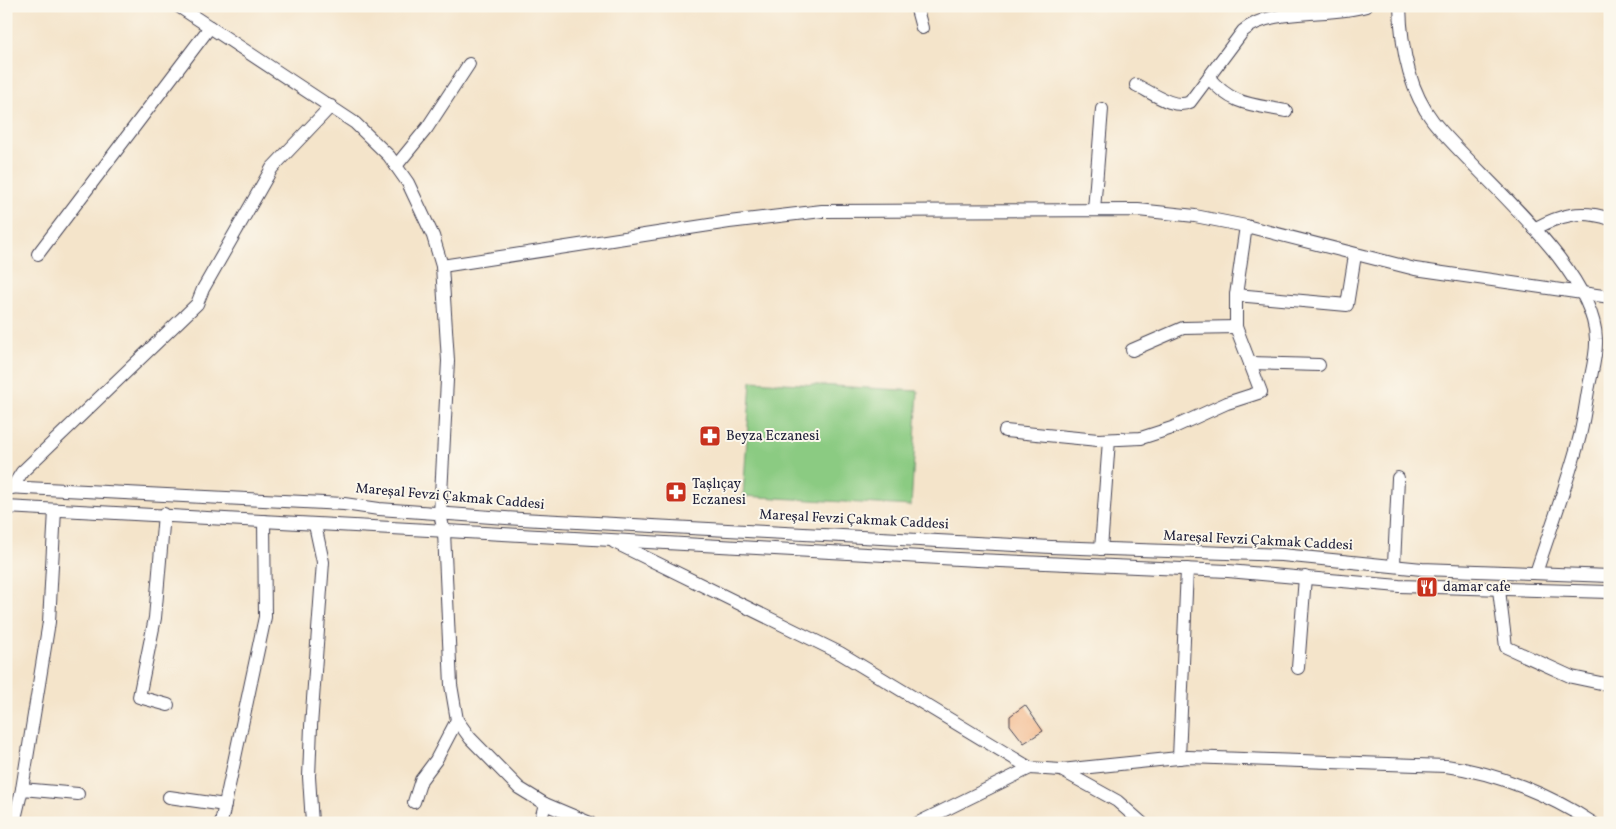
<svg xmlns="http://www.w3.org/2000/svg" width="1616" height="829" font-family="Vollkorn,serif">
<rect width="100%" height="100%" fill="#fbf7ec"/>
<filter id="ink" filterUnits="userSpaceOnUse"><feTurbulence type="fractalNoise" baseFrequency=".02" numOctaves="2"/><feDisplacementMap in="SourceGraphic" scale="10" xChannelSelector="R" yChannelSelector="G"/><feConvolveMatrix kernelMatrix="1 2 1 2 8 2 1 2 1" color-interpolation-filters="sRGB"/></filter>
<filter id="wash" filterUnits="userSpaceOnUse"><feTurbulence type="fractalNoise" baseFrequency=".0096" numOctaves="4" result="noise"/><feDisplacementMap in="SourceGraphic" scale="20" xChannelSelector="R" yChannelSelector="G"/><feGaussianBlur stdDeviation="1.12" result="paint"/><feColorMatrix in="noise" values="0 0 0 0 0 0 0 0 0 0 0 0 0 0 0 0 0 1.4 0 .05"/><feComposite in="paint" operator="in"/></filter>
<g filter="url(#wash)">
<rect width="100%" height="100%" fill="#f4e4ca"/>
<!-- green -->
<polygon fill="#8bcb82" stroke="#56765e" points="751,381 918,391 911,506 743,496"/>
<g id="blocks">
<!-- building -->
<polygon fill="#f2b180" points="1025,705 1043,731 1024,743 1010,725 1010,716"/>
</g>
</g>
<g filter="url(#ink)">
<use href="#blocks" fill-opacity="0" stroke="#423f50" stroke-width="1"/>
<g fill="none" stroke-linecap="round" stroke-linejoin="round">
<!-- minor casing -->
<g stroke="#423f50" stroke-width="14">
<g id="minor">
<polyline points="178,6 355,123 389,156 408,183 433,236 442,266 448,361 440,514 444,532 451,685 457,720 470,738 519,788 545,804 590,823"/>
<polyline points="916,6 922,28"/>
<path d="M1400,6C1401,46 1408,89 1433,121C1477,176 1594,267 1596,339C1597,355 1591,374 1588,391C1585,408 1583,426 1578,443C1566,487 1550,530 1536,573"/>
<path d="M1209,78C1233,106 1252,104 1286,111"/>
<path d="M1136,85C1151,92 1174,110 1190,102L1243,31C1270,7 1330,17 1366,6"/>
<polyline points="396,166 427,128 469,64"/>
<polyline points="1094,210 1102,109"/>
<path d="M1534,229C1560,215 1581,209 1610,219"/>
<polyline points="38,254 210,27"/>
<polyline points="442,266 729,222 822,211 1138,210 1195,216 1246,226 1415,269 1610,297"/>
<polyline points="1236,295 1347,305 1355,255"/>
<polyline points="1132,350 1183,328 1236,327"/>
<polyline points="1250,363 1319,365"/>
<polyline points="1005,431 1098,440 1141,438 1172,428 1227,403 1261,392 1236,327 1236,295 1246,226"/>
<polyline points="6,487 344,504 379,509 521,519 1051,547 1282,555 1422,569 1610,576"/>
<polyline points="12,488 22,472 197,304 203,289 272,168 331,106"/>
<polyline points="6,507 977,560 1228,571 1399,586 1610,592"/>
<polyline points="164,514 155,618 139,697 168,705"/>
<polyline points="614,542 840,653 1030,768 1061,770 1117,801 1142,823"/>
<polyline points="1101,549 1109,440"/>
<polyline points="1394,565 1398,478"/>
<polyline points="1499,590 1506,647 1572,677 1610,685"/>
<polyline points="1298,668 1305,577"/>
<polyline points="1179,758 1187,569"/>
<path d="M1061,770L1188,757L1446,766C1497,773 1550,795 1593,823"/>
<polyline points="22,789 78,794"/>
<polyline points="169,797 225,805"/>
<polyline points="414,802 421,780 436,760 457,720"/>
<polyline points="14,823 22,789 49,622 55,510"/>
<polyline points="221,823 265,617 264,521"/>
<polyline points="312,823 309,777 311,726 323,562 315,525"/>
<polyline points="540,823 545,804"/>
<polyline points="918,823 1030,768"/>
</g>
</g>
<!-- minor -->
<use href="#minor" stroke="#fff" stroke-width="12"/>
</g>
</g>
<!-- icons -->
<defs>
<g id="pharmacy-square" transform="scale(1.125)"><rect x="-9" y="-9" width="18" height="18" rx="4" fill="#c8321e" stroke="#fbf7ec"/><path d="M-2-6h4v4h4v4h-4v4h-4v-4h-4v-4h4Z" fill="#fff"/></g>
<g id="restaurant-square" transform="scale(1.125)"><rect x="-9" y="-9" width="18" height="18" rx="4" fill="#c8321e" stroke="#fbf7ec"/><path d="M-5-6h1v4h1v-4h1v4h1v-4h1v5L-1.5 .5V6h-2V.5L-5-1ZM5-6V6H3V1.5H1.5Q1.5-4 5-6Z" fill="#fff"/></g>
</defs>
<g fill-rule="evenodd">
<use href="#pharmacy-square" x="710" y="436"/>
<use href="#pharmacy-square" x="676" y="492"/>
<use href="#restaurant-square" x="1427" y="587"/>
</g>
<g text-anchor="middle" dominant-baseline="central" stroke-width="4" stroke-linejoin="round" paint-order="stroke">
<!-- poi labels -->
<g font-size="14" fill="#22223b" stroke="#fbf7ec" text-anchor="start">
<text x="726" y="436">Beyza Eczanesi</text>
<text x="692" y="484">Taşlıçay<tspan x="692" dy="16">Eczanesi</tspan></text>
<text x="1443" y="587">damar cafe</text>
</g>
<!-- street labels -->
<g font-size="14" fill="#22223b" stroke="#fbf7ec">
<text transform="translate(450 497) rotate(5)">Mareşal Fevzi Çakmak Caddesi</text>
<text transform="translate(854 520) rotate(3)">Mareşal Fevzi Çakmak Caddesi</text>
<text transform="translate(1258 541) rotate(3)">Mareşal Fevzi Çakmak Caddesi</text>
</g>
</g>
<!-- margin -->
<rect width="1616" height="829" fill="none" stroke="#fbf7ec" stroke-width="25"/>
</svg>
